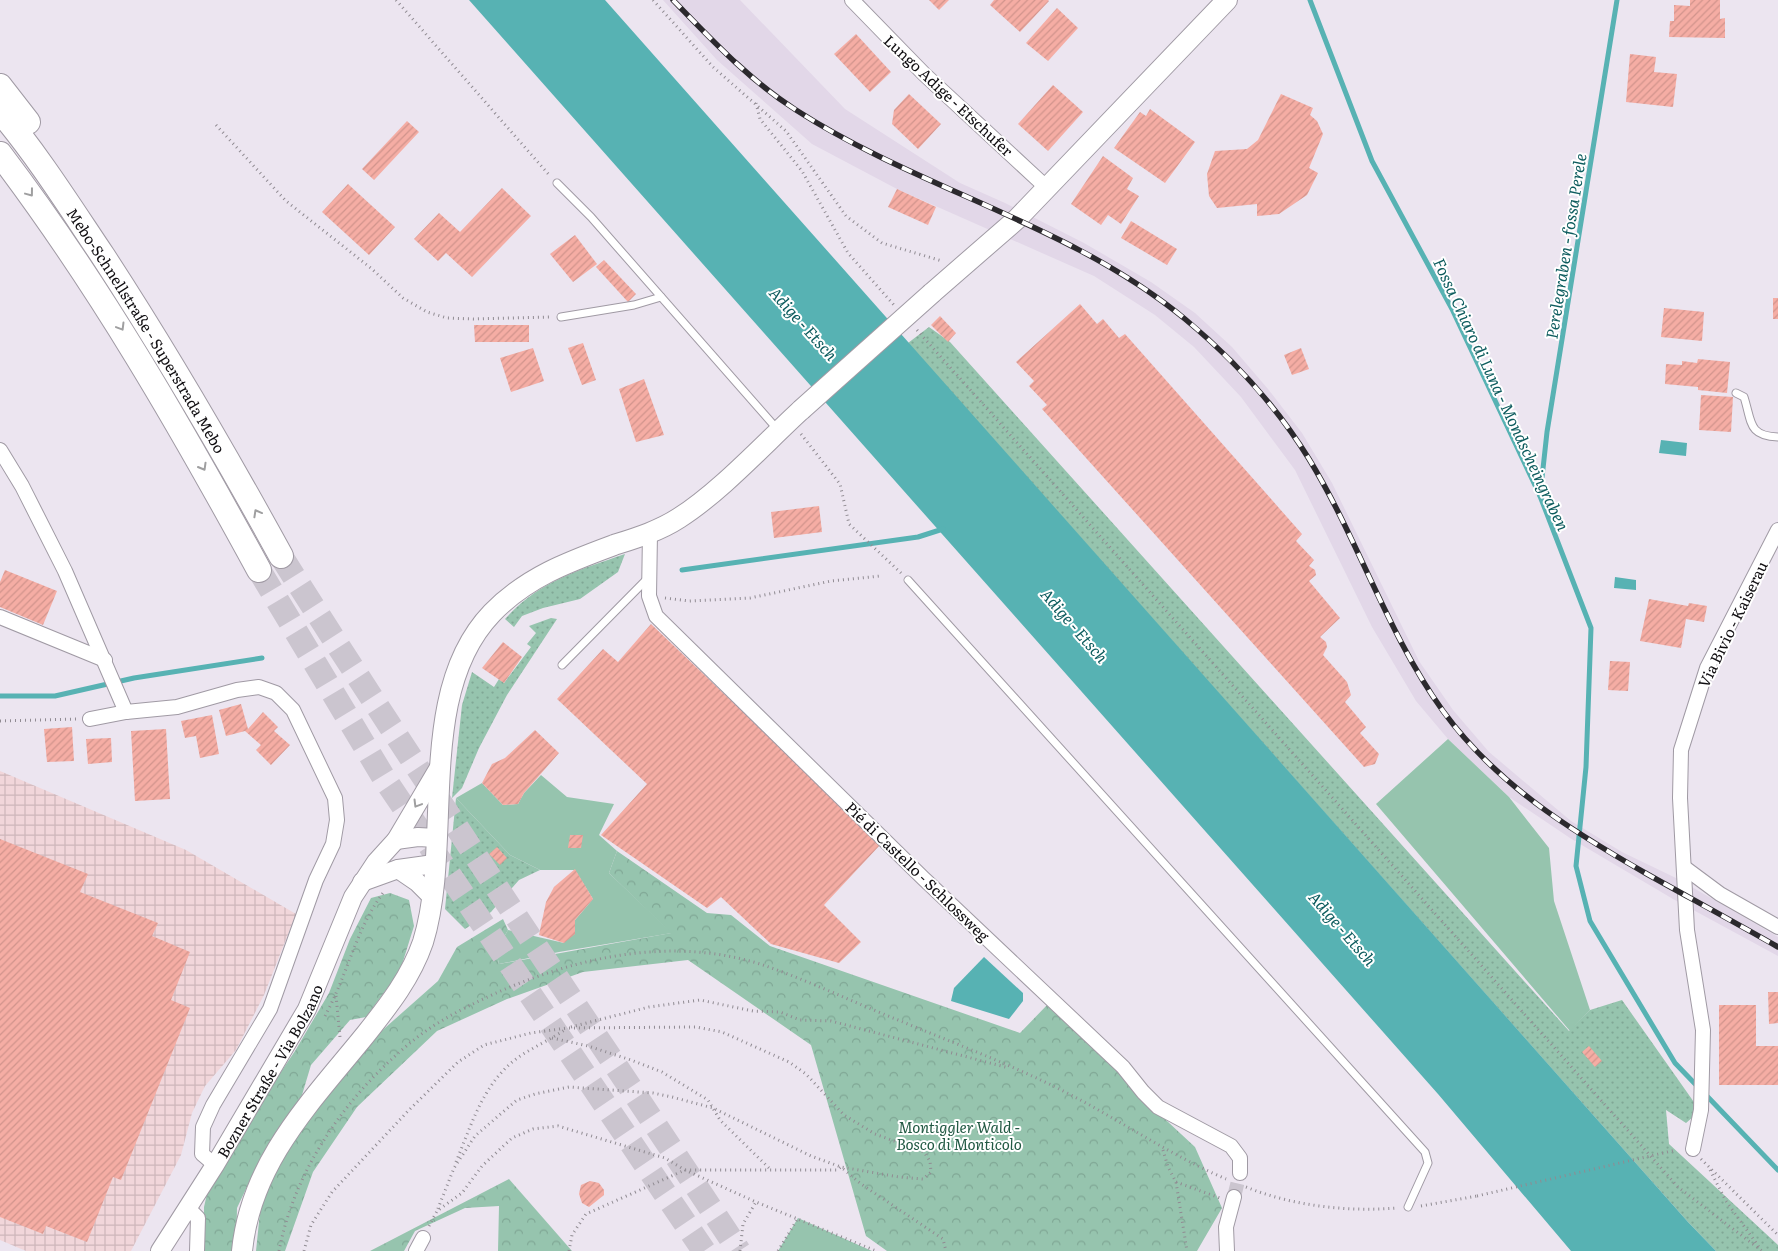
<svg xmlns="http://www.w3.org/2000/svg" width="1778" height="1251" font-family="Literata,serif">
<defs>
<pattern id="industrial-grid" width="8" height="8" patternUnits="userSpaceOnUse" patternTransform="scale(1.25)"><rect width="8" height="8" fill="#f1d6da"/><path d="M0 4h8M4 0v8" fill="none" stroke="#ceb6ba"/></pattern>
<pattern id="grass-dots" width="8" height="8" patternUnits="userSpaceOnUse" patternTransform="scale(1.25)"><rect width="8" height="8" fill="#96c4ae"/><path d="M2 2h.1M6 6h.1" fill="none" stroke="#80a795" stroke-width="1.8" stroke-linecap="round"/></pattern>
<pattern id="forest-crowns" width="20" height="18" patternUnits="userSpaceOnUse" patternTransform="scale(1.25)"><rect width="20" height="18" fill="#96c4ae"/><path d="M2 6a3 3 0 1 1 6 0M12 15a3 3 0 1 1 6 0" fill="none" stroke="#80a795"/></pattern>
<pattern id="building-hatch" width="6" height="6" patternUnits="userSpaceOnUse" patternTransform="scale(1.25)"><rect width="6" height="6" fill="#f5ada4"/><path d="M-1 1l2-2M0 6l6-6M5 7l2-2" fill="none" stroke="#d1948c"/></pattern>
</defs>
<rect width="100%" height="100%" fill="#ece5f0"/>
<!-- built -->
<polygon fill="#e2d7e8" points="663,0 740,0 845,109 960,183 1005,203 1084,243 1151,282 1195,313 1232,347 1268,389 1302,433 1332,483 1419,661 1453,710 1489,752 1571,821 1622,852 1678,879 1778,937 1778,956 1673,899 1570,838 1509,797 1448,739 1416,701 1372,627 1295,470 1241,397 1194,347 1155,315 1094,276 897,189 812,144 717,60"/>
<!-- industrial -->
<polygon fill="url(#industrial-grid)" points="0,771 186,850 296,914 264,995 236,1050 205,1086 192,1113 181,1155 131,1251 26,1251 0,1240"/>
<!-- grass -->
<g fill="url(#grass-dots)">
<polygon points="929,327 950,342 1569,1031 1590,1010 1622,1000 1696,1105 1693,1117 1686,1123 1666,1110 1669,1144 1778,1245 1778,1251 1716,1251 1688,1222 908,343"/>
<path d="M625,554L618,572L580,599L543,608L522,616L514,627L505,619C539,581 579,570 625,554Z"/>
<polygon points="551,618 557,619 507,695 479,748 462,788 452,798 462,705 472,672 494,687 499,679 504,683 531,647 527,644 536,633 529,626"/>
<polygon points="456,798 510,855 540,870 519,880 491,912 465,929 445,909"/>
</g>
<!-- forest -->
<g fill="url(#forest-crowns)">
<polygon points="617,851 707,913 731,915 770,946 1020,1033 1049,1003 1120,1071 1153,1108 1195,1147 1222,1208 1197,1251 887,1251 866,1236 811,1045 688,960 583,972 507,999 437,1031 357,1107 313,1172 285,1251 256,1251 260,1212 272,1167 368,1043 438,981 457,947 503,919 508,930 496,951 499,964 671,933 609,873"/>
<polygon points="390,893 409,900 414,926 400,971 366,1017 350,1020 311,1065 302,1095 262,1155 237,1208 236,1251 204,1251 204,1207 211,1176 295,1051 329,993 350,939 371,898"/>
<polygon points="509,1179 572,1251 498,1251 499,1206 465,1208 415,1231 404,1251 370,1251"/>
</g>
<!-- green -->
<g fill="#96c4ae">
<polygon points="1448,739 1509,797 1549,848 1554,901 1590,1010 1570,1031 1376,804"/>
<polygon points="541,775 567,797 614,804 599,835 617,851 609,873 672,933 559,952 499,964 496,951 508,930 564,943 575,920 593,899 575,870 540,870 510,855 456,798 482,783 503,805 518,804 524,793"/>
<polygon points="798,1218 872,1251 778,1251"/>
</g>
<!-- water -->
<g fill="#57b2b3">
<polygon points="469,0 605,0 1688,1222 1716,1251 1571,1251 1438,1094"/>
<polygon points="1661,440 1687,443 1686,456 1659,453"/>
<polygon points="1615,577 1636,580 1636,590 1614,588"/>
<polygon points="984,957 1023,993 1023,1001 1009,1019 951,1001 954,988"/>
</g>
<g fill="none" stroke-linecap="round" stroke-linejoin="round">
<!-- stream -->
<g stroke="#57b2b3" stroke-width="5">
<polyline points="1310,0 1372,161 1452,309 1540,496 1591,628 1586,767 1576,866 1590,921 1675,1063 1699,1088"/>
<polyline points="1540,496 1547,432 1617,0"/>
<polyline points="682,570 918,537 943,529"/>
<polyline points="0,696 55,696 134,678 262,658"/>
<polyline points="1705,1094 1778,1170"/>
</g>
</g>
<!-- building -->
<g fill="url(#building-hatch)">
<polygon points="929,0 949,0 939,10"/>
<polygon points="994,0 1048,0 1049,1 1020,32 990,5"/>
<polygon points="1690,0 1720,0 1720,19 1725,18 1725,38 1669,37 1670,21 1674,21 1674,5 1690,6"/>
<polygon points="1057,8 1078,28 1048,61 1026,43"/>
<polygon points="856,34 891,72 870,92 834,54"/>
<polygon points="1630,54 1656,57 1654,72 1677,74 1673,107 1626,102"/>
<polygon points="1053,85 1083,112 1048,151 1018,124"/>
<polygon points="909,94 941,124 918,149 892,124 894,110"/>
<polygon points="1281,94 1313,108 1310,115 1317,121 1323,134 1309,168 1318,173 1307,195 1279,214 1257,216 1257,204 1217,208 1209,196 1207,174 1215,151 1247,149 1258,140"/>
<polygon points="1150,109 1195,142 1165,183 1114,148 1140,112 1146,116"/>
<polygon points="407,121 419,132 374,180 362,169"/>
<polygon points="1103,156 1133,178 1127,189 1139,196 1121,224 1108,215 1101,225 1071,204"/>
<polygon points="348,184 395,227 369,255 322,212"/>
<polygon points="502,188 531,216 472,277 446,253 438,261 414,239 439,213 460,232"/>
<polygon points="897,189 936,207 928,225 888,207"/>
<polygon points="1131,221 1177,249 1167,265 1121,238"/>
<polygon points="575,235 597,264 573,282 550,254"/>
<polygon points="604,260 636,294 628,302 596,267"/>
<rect x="1773" y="298" width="5" height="21"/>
<polygon points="1080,304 1097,324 1103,319 1119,338 1125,334 1302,534 1296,541 1314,560 1309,566 1315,570 1316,575 1309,581 1340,618 1320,637 1326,642 1327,647 1323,655 1347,682 1351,695 1345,702 1366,727 1360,733 1379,754 1375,764 1364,767 1042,409 1047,405 1029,386 1034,381 1016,362"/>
<polygon points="1664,308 1704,312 1702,341 1661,337"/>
<polygon points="940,316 956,333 948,342 931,325"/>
<polygon points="474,325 529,325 529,342 475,342"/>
<polygon points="583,343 596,380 582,385 568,348"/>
<polygon points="533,348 544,381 511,392 500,358"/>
<polygon points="1301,348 1309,369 1292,375 1284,355"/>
<polygon points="1698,359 1730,362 1727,393 1698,390 1698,387 1665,384 1666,364 1682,365 1682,361 1697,363"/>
<polygon points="644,379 664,435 636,442 619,389"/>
<polygon points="1701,395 1733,397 1731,432 1699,430"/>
<polygon points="819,506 822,532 774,538 771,512"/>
<polygon points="5,570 57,591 43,625 0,607 0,582"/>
<polygon points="1649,599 1688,606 1689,603 1707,606 1704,622 1686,619 1681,648 1640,641"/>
<polygon points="651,624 881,844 824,905 861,942 839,963 771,944 721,897 707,908 601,835 647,784 557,699 603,649 618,662"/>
<polygon points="503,642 522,657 504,683 482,668"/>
<polygon points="1610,661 1630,662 1628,691 1608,690"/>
<polygon points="241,704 248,729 263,712 278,727 274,731 290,745 271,765 256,750 261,745 245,731 226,736 219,710"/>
<polygon points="212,715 219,754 200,758 196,736 185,738 181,721"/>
<polygon points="72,727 74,761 47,762 44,729"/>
<polygon points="166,729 170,799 135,801 131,731"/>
<polygon points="535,730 559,753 524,793 518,804 503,805 482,783 492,764 505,758"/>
<polygon points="111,738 112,762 88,764 86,739"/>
<polygon points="570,835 583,835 581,848 568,848"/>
<polygon points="0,839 88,874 80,892 158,923 152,936 190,952 171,1000 190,1008 121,1180 113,1177 87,1242 46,1226 43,1234 0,1217"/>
<polygon points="497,847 507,858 500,865 489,854"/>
<polygon points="575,869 593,899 575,920 575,934 564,943 539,935 546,902 554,887"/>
<polygon points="1768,992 1778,992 1778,1023 1769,1024"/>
<polygon points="1719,1005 1756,1005 1756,1046 1778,1046 1778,1085 1719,1085"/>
<polygon points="1589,1046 1602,1061 1595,1067 1582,1052"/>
<polygon points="590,1181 599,1183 604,1190 604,1195 589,1207 582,1203 579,1194 581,1185"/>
</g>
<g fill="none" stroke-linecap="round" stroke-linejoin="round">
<!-- minor-tunnel -->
<polyline stroke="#cbc5cf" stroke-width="14" stroke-dasharray="14 7" stroke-linecap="butt" points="1234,1197 1240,1173"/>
<!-- trunk-tunnel -->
<g stroke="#cbc5cf" stroke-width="24" stroke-dasharray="24 12" stroke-linecap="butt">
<path d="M281,556C429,791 586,1019 739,1251"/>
<polyline points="259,570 384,778 704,1251"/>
</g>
<!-- service casing -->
<g stroke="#a09aa4" stroke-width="9">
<g id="service">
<polyline points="557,183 591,217 778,430"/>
<polyline points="561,317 634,305 661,297"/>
<path d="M1736,393L1744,397C1752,422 1748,436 1778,437"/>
<polyline points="908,580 1425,1152 1428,1163 1408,1207"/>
<polyline points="562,665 648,578"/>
</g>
</g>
<!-- minor casing -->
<g stroke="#a09aa4" stroke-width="16">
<g id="minor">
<polyline points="852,0 924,74 1047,188"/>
<polyline points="0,450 22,486 65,571 126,712"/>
<polyline points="650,533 649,596 656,616 923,878 1123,1067 1143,1092 1158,1107 1231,1146 1240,1158 1240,1173"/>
<polyline points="0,617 105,660"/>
<polyline points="90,719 126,712 177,707 237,690 259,687 276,693 293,710 335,798 337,820 333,844 316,880 270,1009 213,1105 203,1127 202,1154 215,1165"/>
<polyline points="1685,868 1720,894 1778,927"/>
<polyline points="1693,1149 1701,1110 1703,1030 1687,930 1680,798 1681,750 1707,668 1778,530"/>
<polyline points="187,1207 198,1218 197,1251"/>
<polyline points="416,1251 423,1238"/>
<polyline points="1227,1251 1226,1227 1234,1197"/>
</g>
</g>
<!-- tertiary casing -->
<g stroke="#a09aa4" stroke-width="20">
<g id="tertiary">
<polyline points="396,840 418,837 436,838"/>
<polyline points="398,869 417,882 431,896"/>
<polyline points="362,882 398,869 434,864"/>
<path id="s1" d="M160,1251L215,1165L307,1009L353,897L376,862L396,840L441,764"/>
</g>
</g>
<!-- secondary casing -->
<g stroke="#a09aa4" stroke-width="22">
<g id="secondary">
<polyline points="932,293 1017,219 1227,0"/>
<path d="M242,1251C251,1161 312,1101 366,1034C389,1005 411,977 423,942C454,842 414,694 492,613C527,577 568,562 614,545C636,538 659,531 679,518C720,492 764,444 801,410"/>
</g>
</g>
<!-- trunk casing -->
<g stroke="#a09aa4" stroke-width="26">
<g id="trunk">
<polyline points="0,86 28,122"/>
<path id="s2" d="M0,111C38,156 70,207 103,256C167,354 225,454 281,556"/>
<path d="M0,154C100,286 180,425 259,570"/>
</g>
</g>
<!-- path -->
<g stroke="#908b92" stroke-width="3" stroke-dasharray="1 4" stroke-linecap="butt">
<polyline points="396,0 550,176"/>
<polyline points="653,0 713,67 786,131 846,216 882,243 942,261"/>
<polyline points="756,103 760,119 802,171 848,253 894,305"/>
<polyline points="216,125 286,201 372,269 403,298 427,312 447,318 473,319 550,317"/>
<polyline points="917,330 1678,1187 1762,1251"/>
<polyline points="801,434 840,484 849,524 901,573"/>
<polyline points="665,598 689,601 750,598 831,581 880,576"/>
<polyline points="0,721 77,719"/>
<polyline points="336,996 340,1037"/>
<path d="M325,1016C347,976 356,929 383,893"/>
<polyline points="571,1027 649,1007 700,1000 753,1011 780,1012 800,1020 831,1021 1009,1068"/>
<polyline points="552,1038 588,1046 631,1060 662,1072 708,1100 720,1120 770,1169"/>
<polyline points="1163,1150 1168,1167 1176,1182 1187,1251"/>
<polyline points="1701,1159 1778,1235"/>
<path d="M456,1162C471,1126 483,1084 516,1059C531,1048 550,1040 566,1029"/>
<polyline points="1710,1170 1726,1201 1759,1247"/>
<polyline points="1176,1182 1220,1198"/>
<path d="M1246,1187C1293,1206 1347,1212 1397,1208"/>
<polyline points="1421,1206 1477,1196"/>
<polyline points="429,1226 437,1211 462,1193 482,1166 512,1138 533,1129 558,1126 665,1158 685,1170 756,1202 876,1251"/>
<path d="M279,1251C295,1167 349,1092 415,1039C439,1020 466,1007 494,994C576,957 671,936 760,964C805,979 853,1002 898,1020C961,1046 1026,1070 1086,1103C1133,1129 1177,1158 1226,1179"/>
<polyline points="304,1251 311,1225 332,1192 409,1110 458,1062 484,1045 531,1033 567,1028 696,1027 722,1032 789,1062 806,1074 844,1115 875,1134 924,1152 930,1161 931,1172 923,1179 899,1177 841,1167 811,1156 713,1108 672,1097 653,1093 569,1087 535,1094 517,1100 475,1136 454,1168 437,1211"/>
<polyline points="569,1251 572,1235 586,1214 685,1170 837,1170 841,1167 861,1184 943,1239 946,1251"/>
<polyline points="740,1251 743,1224 756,1202"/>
<polyline points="778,1251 798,1218"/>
</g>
<!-- service -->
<use href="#service" stroke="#fff" stroke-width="7"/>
<!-- minor -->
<use href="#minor" stroke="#fff" stroke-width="14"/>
<!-- tertiary -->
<use href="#tertiary" stroke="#fff" stroke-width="18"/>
<!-- secondary -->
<use href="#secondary" stroke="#fff" stroke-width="20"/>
<!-- trunk -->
<use href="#trunk" stroke="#fff" stroke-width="24"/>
<!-- rail casing -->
<g stroke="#2b292d" stroke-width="5.5">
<path id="rail" d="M673,0C712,40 749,80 796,110C920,190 1070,224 1185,319C1232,358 1277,407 1309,459C1359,541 1387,633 1443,711C1496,784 1570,830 1647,874C1690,898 1734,922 1778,947"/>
</g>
<!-- rail -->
<use href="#rail" stroke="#fff" stroke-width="4" stroke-dasharray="11" stroke-linecap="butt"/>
<!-- secondary-bridge casing -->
<g stroke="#a09aa4" stroke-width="22" stroke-linecap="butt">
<polyline id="secondary-bridge" points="801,410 932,293"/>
</g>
<!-- path-bridge -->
<polyline stroke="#908b92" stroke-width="3" stroke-dasharray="1 4" stroke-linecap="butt" points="1477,1196 1676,1150"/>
<!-- secondary-bridge -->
<use href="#secondary-bridge" stroke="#fff" stroke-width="20"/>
</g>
<!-- one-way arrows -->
<defs><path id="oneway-chevron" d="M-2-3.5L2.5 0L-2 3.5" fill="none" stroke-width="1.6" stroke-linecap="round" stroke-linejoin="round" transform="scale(1.25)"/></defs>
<g stroke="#9f9fa0">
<use href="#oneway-chevron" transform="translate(30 193) rotate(53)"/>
<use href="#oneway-chevron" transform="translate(121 327) rotate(59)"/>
<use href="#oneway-chevron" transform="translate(203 467) rotate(60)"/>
<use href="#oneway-chevron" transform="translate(257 513) rotate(-119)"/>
<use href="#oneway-chevron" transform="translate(417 804) rotate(121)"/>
</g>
<g text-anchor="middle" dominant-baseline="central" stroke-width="4" stroke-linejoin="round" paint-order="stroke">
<!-- street labels -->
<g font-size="15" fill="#100e11" stroke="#fff">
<text transform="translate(949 95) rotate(43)">Lungo Adige - Etschufer</text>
<text stroke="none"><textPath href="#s2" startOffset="264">Mebo-Schnellstraße - Superstrada Mebo</textPath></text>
<text transform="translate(1732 624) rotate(-64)">Via Bivio - Kaiserau</text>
<text transform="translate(918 871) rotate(44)">Pié di Castello - Schlossweg</text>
<text stroke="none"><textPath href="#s1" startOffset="211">Bozner Straße - Via Bolzano</textPath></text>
</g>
<!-- park labels -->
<g font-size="15" font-style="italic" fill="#215943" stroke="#fff">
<text x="959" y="1126">Montiggler Wald -<tspan x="959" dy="17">Bosco di Monticolo</tspan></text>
</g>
<!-- water labels -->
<g font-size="16" font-style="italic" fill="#0d5c5e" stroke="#fff">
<text transform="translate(1565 246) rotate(-81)">Perelegraben - fossa Perele</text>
<text transform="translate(804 323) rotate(48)">Adige - Etsch</text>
<text transform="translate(1502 394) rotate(65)">Fossa Chiaro di Luna - Mondscheingraben</text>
<text transform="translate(1075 625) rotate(49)">Adige - Etsch</text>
<text transform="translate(1343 928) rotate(49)">Adige - Etsch</text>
</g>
</g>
</svg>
